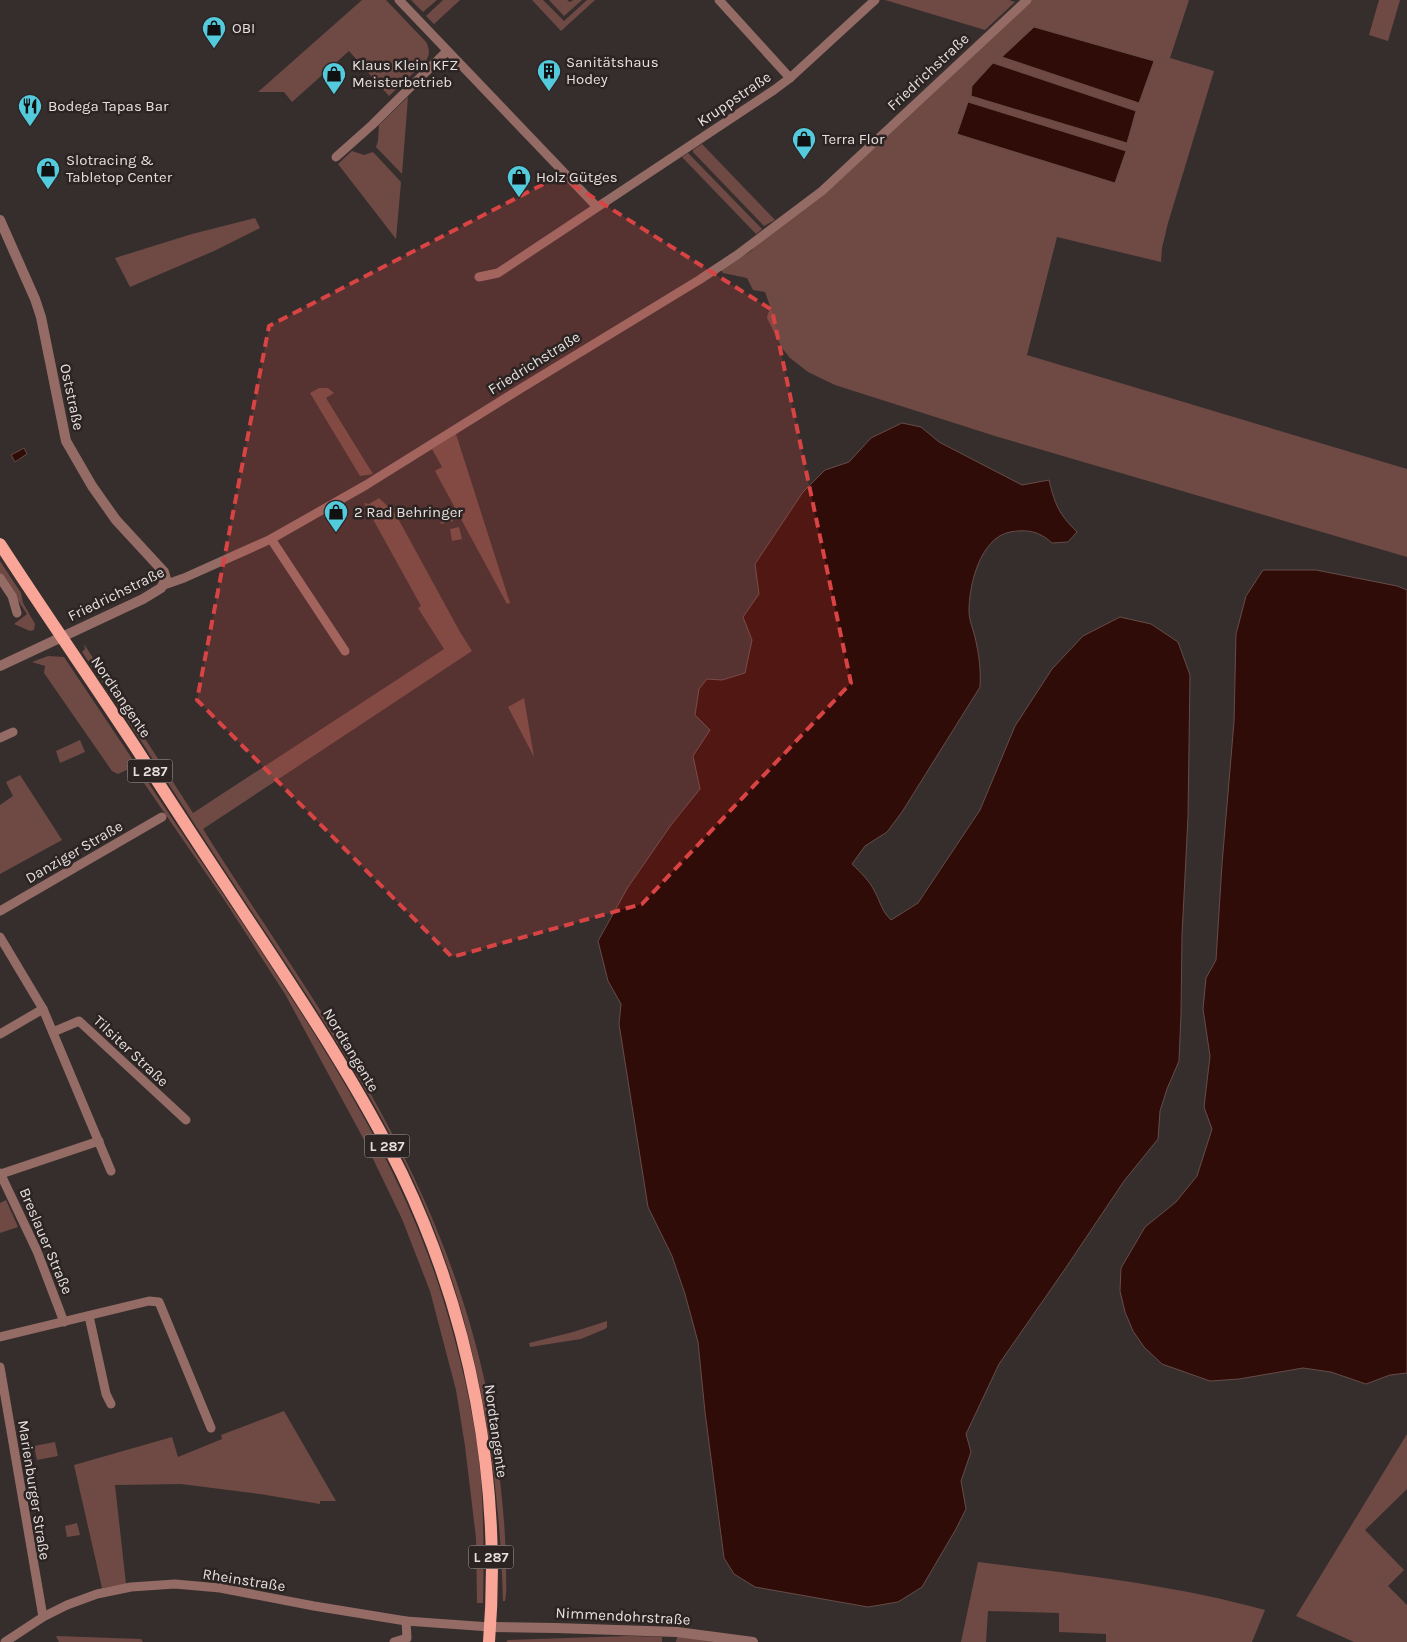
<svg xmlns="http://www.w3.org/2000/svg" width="1407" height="1642" font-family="Karla,sans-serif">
<rect width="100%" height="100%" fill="#362e2d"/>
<!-- green -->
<g fill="#6f4a44">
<path d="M362,0H386L426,42C430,49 430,56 425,62L389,96L349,51L292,102L284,92H258Z"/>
<polygon points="411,0 437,0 423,12"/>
<polygon points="443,0 460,0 434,24 426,16"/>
<polygon points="532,0 543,0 564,21 587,0 595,0 561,31"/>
<polygon points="549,0 567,0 570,2 573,0 582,0 564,16"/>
<polygon points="885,0 1009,0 1015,2 985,30"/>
<polygon points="1027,0 1189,0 1170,58 1214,71 1168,223 1162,248 1161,262 1057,237 1027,355 1407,469 1407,557 995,436 835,385 808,372 790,358 782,348 767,318 768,313 771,309 765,292 753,290 747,278 723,273 721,270 751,251 768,233 822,191"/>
<polygon points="1379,0 1400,0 1388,41 1369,35"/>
<polygon points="408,97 402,174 376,147 378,141 379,125"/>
<polygon points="702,144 775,220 764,226 693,152 693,150"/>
<polygon points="352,151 364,155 373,152 401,182 396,239 338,164"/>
<polygon points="688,153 762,229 761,230 756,234 682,157"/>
<polygon points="255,218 260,228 214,251 130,287 115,258 192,234"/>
<polygon points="319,388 328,388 334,393 326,398 373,474 360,476 310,393"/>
<polygon points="456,434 510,603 507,604 435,471 442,467 432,449"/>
<path d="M379,498L395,513L460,632L472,651L203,829C268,933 341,1033 397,1143C452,1250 492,1370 501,1490C504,1517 506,1544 506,1571C506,1581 507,1591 505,1601H503C499,1445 470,1289 398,1149C350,1056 290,970 233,883C182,806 134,728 82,652L85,649L84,644L193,813L444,649L418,608L421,606L364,503L369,504Z"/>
<polygon points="451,508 453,521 441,524 438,511"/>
<polygon points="459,527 462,539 452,541 450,529"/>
<polygon points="0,561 21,593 23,603 35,624 34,630 30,631 14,624 27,614 0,574"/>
<path d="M48,656L64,657C127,751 190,845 253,939C328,1053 403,1168 443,1299C459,1351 472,1405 479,1459C484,1507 484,1555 483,1603H477L476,1538L465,1446L456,1390L430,1291L402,1219L362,1136L285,994L225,901L133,767L118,774L112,771L44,673L45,666L32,662Z"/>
<polygon points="524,698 534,757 508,707"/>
<polygon points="80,740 85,752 60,763 56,751"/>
<polygon points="20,775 62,840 0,874 0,805 13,796 6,782"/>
<polygon points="6,1200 18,1227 0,1233 0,1203"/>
<polygon points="607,1321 607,1327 605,1329 581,1339 530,1347 529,1343 573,1332"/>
<polygon points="284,1411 336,1501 320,1501 320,1504 260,1494 181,1484 115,1485 126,1584 102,1588 74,1465 172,1437 178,1457 222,1439 221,1435"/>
<polygon points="1407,1434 1407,1489 1365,1530 1404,1570 1388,1586 1407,1605 1407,1642 1354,1642 1296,1616"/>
<polygon points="55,1442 58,1456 37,1460 34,1446"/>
<polygon points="77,1523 80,1535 67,1537 65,1526"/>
<path d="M978,1562C1074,1574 1172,1584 1265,1610L1252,1642H1106V1634L1059,1632V1613L988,1611L986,1642H961Z"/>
<polygon points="678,1632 753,1642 676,1642"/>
<polygon points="56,1636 141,1639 143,1642 59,1642"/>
<polygon points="629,1636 662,1637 662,1642 506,1642 508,1640"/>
</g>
<!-- water -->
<g fill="#300c08" stroke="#664c48">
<polygon points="1034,27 1154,61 1139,103 1002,57"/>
<polygon points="993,63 1136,111 1127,143 971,96 972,86"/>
<polygon points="968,102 1126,151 1115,183 957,134"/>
<path d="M902,423L921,427L939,442L1022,485L1049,480C1055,505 1059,514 1077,532L1068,542L1052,543C1039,531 1027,529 1010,532C980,538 969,585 969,611C969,620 973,629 975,637C979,655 981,668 980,687L902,812L887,832L865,846L852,864C861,873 869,880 875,892C881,903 881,910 891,920L918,903L980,810L1015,726L1052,669L1083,636L1120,617L1151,624L1178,642L1190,675L1188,817L1182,935L1181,1014L1179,1061L1167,1089L1160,1111L1158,1139L1124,1181L1065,1269L999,1364L966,1434L971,1452L961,1481L966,1509L956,1529L922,1587L898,1602L868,1607L755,1587L734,1574L724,1558L705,1412L698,1342L685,1294L672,1256L648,1207L619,1024L621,1004L608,981L598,941L628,887L671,825L700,789L693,756L710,730L695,715L699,689L707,679L722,680L745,673L752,640L743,617L759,594L755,564L803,492L825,470L849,462L871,438Z"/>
<polygon points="24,448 27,454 15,462 11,455"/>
<polygon points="1263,570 1316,570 1397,586 1407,590 1407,1373 1390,1375 1366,1384 1331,1372 1303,1368 1239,1379 1210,1381 1162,1364 1144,1347 1133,1331 1125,1312 1120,1291 1121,1268 1145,1227 1176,1202 1197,1176 1212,1129 1204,1107 1210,1056 1203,1009 1206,978 1216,960 1222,864 1234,722 1236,634 1246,596"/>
</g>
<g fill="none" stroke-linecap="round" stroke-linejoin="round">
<!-- minor -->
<g stroke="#956c65" stroke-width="9">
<polyline points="399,0 597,207"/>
<polyline points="719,0 790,78"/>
<polyline points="336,157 372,125 447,51"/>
<polyline points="479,277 498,273 774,90 790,78 875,0"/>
<polyline points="271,539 345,651"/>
<polyline points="0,578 12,596 17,613"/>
<polyline points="164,585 184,578 271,539 366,485 520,389 699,280 737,255 822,191 1027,0"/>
<polyline points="0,738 13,732"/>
<polyline points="0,911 162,817"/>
<polyline points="0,937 43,1009 111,1171"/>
<polyline points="53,1032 79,1021 186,1120"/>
<polyline points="0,1034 43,1009"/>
<polyline points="0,1173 37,1251 64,1322"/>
<polyline points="1,1174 99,1141"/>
<polyline points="89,1316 106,1394 111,1404"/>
<polyline points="0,1337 149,1301 159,1302 211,1428"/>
<polyline points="0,1367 43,1617"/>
<polyline points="5,1642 43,1617 67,1605 97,1594 131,1587 175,1584 220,1588 314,1606 406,1621 490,1627"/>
<polyline points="394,1642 407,1638 406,1621"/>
</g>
<!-- tertiary -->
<g stroke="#956c65" stroke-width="10">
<polyline points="0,220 35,299 41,317 66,441 92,486 116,520 164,572 166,579 161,588 143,599 0,666"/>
<polyline points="490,1627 556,1628 677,1632 753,1642"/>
</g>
<!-- primary -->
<path stroke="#f9a698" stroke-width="12" d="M0,544C44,612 90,678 134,745C165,793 196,841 228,889C289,982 353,1074 402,1174C471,1318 502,1482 489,1642"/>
</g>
<!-- marked area -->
<path fill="#d84443" fill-opacity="0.2" stroke="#d84443" stroke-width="4" stroke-dasharray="10 6" stroke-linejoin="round" d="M559,176L772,310L851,683L642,904L452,957L197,700L269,326Z"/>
<!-- icons -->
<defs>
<g id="shop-pin" transform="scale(1.25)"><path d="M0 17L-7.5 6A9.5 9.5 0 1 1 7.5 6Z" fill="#54cadd" stroke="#2c2423"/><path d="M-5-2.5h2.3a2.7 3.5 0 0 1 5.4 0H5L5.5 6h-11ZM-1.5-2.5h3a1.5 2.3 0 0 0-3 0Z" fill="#111"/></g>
<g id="building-pin" transform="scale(1.25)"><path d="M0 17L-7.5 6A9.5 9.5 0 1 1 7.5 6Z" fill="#54cadd" stroke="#2c2423"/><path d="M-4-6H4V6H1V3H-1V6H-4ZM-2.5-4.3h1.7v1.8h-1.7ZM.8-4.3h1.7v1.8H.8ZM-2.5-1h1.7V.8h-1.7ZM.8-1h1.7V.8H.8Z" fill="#111"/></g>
<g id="restaurant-pin" transform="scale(1.25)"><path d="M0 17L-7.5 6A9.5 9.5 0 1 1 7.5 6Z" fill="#54cadd" stroke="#2c2423"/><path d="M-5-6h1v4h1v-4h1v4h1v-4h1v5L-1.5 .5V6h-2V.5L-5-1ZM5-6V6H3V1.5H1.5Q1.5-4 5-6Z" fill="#111"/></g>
</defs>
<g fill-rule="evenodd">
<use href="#shop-pin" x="214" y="28"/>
<use href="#building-pin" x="549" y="71"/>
<use href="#shop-pin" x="334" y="74"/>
<use href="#restaurant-pin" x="30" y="106"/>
<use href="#shop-pin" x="804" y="139"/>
<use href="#shop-pin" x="48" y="169"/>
<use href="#shop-pin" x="519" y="177"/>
<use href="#shop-pin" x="336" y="512"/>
</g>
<g text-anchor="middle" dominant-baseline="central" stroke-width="5" stroke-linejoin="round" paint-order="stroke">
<!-- shield labels -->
<g fill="#2c2423" stroke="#aea8a7" stroke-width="1">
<rect x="127.5" y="759.5" width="45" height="23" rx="4"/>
<rect x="364.5" y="1134.5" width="45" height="23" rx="4"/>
<rect x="468.5" y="1545.5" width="45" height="23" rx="4"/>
</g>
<g font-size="14" font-weight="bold" fill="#e5e0df">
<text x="150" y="771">L 287</text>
<text x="387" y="1146">L 287</text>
<text x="491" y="1557">L 287</text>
</g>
<!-- poi labels -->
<g font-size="15" fill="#e5e0df" stroke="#2c2423" text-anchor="start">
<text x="232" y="28">OBI</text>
<text x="566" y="62">Sanitätshaus<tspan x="566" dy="17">Hodey</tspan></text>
<text x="352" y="65">Klaus Klein KFZ<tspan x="352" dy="17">Meisterbetrieb</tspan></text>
<text x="48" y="106">Bodega Tapas Bar</text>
<text x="822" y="139">Terra Flor</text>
<text x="66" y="160">Slotracing &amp;<tspan x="66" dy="17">Tabletop Center</tspan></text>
<text x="536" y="177">Holz Gütges</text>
<text x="354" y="512">2 Rad Behringer</text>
</g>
<!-- street labels -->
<g font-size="15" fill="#e5e0df" stroke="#2c2423">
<text transform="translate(928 72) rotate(-43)">Friedrichstraße</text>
<text transform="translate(734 99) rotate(-34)">Kruppstraße</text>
<text transform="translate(534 363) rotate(-32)">Friedrichstraße</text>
<text transform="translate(72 397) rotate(78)">Oststraße</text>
<text transform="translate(116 594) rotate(-26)">Friedrichstraße</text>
<text transform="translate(121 697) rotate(56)">Nordtangente</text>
<text transform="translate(74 852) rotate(-30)">Danziger Straße</text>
<text transform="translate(351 1050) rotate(59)">Nordtangente</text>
<text transform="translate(131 1051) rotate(43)">Tilsiter Straße</text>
<text transform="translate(46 1241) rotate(67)">Breslauer Straße</text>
<text transform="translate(496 1431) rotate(82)">Nordtangente</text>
<text transform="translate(34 1490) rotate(81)">Marienburger Straße</text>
<text transform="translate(244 1580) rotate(9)">Rheinstraße</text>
<text transform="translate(623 1616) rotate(3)">Nimmendohrstraße</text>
</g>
</g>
</svg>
